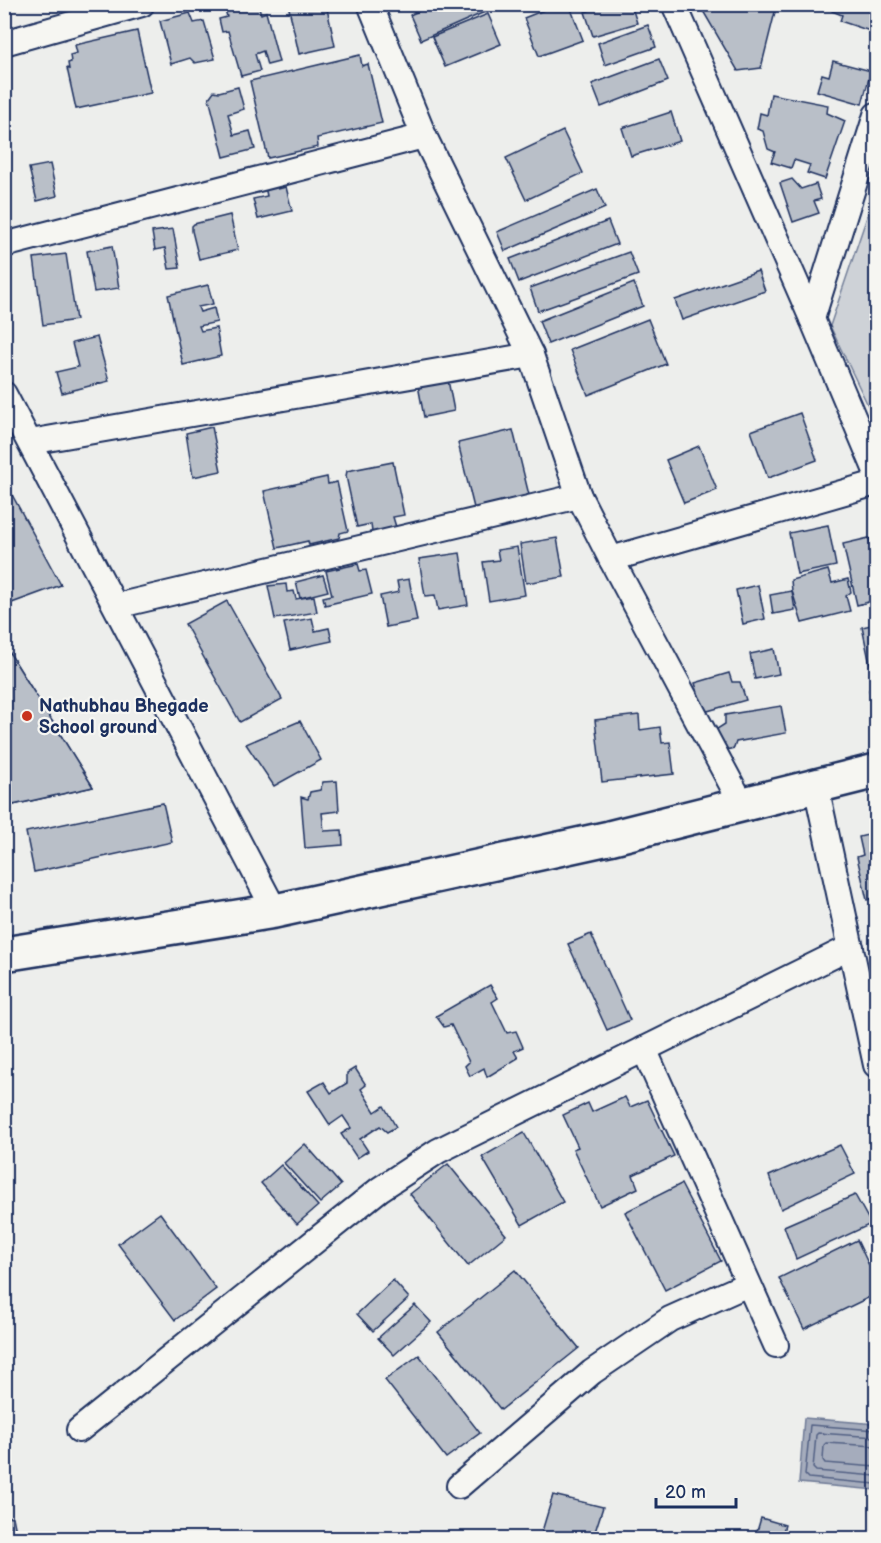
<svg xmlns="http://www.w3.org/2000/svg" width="881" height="1543" font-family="'Balsamiq Sans',sans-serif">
<rect width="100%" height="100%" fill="#edeeec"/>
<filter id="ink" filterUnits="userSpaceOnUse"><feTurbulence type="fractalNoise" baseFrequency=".0167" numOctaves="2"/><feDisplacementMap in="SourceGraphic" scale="12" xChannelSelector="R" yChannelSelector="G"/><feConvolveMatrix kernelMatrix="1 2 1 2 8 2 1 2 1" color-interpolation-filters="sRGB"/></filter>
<g filter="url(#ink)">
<!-- green -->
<polygon fill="#ced2d7" stroke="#74809a" stroke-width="1.5" points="876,190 876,422 830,326"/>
<!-- water -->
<polygon fill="#a5acbc" stroke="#6e7a96" stroke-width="1.5" points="804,1418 876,1424 876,1490 799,1483"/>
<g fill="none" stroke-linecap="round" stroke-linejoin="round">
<!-- shore -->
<g stroke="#526184" stroke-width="1.5">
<polyline points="876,1430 810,1425 805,1475 808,1478 876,1484"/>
<polyline points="876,1437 818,1433 816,1435 813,1468 816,1471 876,1476"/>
<polyline points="876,1446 826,1443 824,1445 823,1460 825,1463 876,1467"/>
</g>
</g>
<!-- building -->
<g fill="#b9bfc8" stroke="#1b2f5e" stroke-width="1.5">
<polygon points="227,4 258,4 261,14 266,12 279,62 267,65 263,51 255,54 260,71 241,76 228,31 222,32 219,19 227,17 224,5"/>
<polygon points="288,4 326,4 335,46 299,54"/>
<polygon points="433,4 503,4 421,40 410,15"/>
<polygon points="559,4 569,4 583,40 539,56 524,18"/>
<polygon points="609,4 631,4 637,23 593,36 585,12"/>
<polygon points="699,4 777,4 761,68 738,71"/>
<polygon points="834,4 863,4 876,9 876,33 840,21 842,15 832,11"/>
<polygon points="190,13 194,23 204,21 215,59 195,63 190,58 171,64 160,21"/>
<polygon points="488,14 501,44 445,67 432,37"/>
<polygon points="648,25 656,47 605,65 598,43"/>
<polygon points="137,31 151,93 76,109 67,68 69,69 68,63 71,62 70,55 77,53 75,45"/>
<polygon points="360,55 362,66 368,64 382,123 317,138 318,147 268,158 250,81"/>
<polygon points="659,59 668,81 601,107 592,84"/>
<polygon points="833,61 871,71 862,104 817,91 822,74 829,76"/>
<polygon points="238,87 244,109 228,114 234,135 250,131 255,149 224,157 209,98 214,91 219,92"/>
<polygon points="771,94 828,105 827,113 845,121 825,179 807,173 810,165 794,160 791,168 771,162 775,152 768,149 763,131 757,129 760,113 767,115"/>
<polygon points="671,112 680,141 631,156 622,128"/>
<polygon points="563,131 583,173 526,200 506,158"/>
<polygon points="50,164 57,196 37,201 29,168"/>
<polygon points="792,179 801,189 816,184 821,199 814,201 819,213 793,222 780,183"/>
<polygon points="276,184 278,189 286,187 292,211 258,219 253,199 267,196 265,187"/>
<polygon points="597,189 605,208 505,251 497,232"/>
<polygon points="4,191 11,213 4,215"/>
<polygon points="230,215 238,250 199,259 192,231 192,226 194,224"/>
<polygon points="608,221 617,244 519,282 510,259"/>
<polygon points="173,229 180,268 169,269 165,248 155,250 152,232"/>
<polygon points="112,246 119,288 94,292 87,251"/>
<polygon points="629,252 638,275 538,311 530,288"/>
<polygon points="66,254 76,320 43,325 34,258"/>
<polygon points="758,271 765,291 682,320 675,300"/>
<polygon points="634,283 643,306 548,344 539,321"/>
<polygon points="208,285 213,304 198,307 200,312 214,308 217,322 199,326 201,331 216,328 221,356 183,365 168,295"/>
<polygon points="648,319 666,364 588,395 570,350"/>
<polygon points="97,337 109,381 62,393 56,372 78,367 72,343"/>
<polygon points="448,380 454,411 424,417 418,385"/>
<polygon points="800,413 817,460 768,478 751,431"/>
<polygon points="212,427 221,471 193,477 186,433"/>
<polygon points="513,430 529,495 474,508 458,443"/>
<polygon points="699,446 717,490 684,503 666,460"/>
<polygon points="393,462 404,515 393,517 396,527 372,532 371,524 357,527 346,476 347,471"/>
<polygon points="327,477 328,484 337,482 348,531 340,533 339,538 309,545 308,541 277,548 264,491"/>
<polygon points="4,480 61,585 9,604 4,598"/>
<polygon points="828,525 836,566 797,574 789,533"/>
<polygon points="557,538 564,577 526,583 520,544"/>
<polygon points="869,538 876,568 876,600 857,605 843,544"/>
<polygon points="517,547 525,595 489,601 483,562 499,560 497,550"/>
<polygon points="460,553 468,605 438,610 435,595 425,596 419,559"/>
<polygon points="358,564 360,571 366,570 372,594 325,605 323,597 332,595 326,571"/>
<polygon points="828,570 832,583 848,579 851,592 846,596 850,611 802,623 792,591 791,580"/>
<polygon points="323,575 328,591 300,598 296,582"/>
<polygon points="409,579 417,621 386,627 380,596 399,592 397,581"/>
<polygon points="286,584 287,592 294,591 296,599 314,596 317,612 275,619 268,586"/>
<polygon points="758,585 765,619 743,624 736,590"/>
<polygon points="792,591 795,610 773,614 770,595"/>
<polygon points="227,601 282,699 240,722 185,624"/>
<polygon points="312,618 315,631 329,628 332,641 290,650 284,623"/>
<polygon points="876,624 876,705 873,705 869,690 875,688 862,627"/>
<polygon points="4,644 93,787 4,807"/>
<polygon points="4,644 93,787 4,807"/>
<polygon points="774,649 779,674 755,679 750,654"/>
<polygon points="729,673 732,682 740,682 746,700 704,712 695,683"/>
<polygon points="781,706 786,733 736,742 734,748 722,751 717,729 725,724 725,715"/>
<polygon points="639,715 640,730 660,727 662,743 670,742 674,774 602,782 595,720"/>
<polygon points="300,721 321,760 274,786 246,744"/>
<polygon points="337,781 339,811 322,813 324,831 342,830 343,845 305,848 301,797 308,799 310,792 320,790 323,782"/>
<polygon points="876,783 876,814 871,785"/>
<polygon points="163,803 172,842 34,872 26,832"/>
<polygon points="876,833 876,914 873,898 867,900 857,857 863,855 859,837"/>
<polygon points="591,934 630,1020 607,1030 568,944"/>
<polygon points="490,985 498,998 492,1002 507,1033 516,1031 523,1047 514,1051 518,1058 487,1077 484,1068 470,1076 465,1066 469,1062 451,1025 444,1027 436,1016"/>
<polygon points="355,1068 366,1085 361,1089 375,1112 384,1106 396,1127 387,1132 380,1126 360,1139 368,1151 357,1158 341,1134 351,1128 343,1116 330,1125 308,1091 324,1082 331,1093 347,1083 347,1073"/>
<polygon points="625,1097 630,1107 647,1100 674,1156 633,1175 638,1188 600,1206 573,1149 578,1147 563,1115 588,1103 592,1112"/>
<polygon points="524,1133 563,1202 522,1225 482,1157"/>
<polygon points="305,1144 341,1185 320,1203 284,1163"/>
<polygon points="840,1145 855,1174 781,1209 769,1176"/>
<polygon points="448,1164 506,1235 468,1266 410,1194"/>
<polygon points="281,1165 318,1206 297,1224 261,1183"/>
<polygon points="681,1184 721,1261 665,1290 625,1212"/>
<polygon points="855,1195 871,1224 796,1259 784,1226"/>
<polygon points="160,1213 216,1289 175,1320 118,1244"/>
<polygon points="857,1240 876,1280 876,1294 804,1329 779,1278"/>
<polygon points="515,1270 579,1348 501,1410 438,1332"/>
<polygon points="393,1280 409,1298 373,1331 357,1314"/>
<polygon points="415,1305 431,1322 394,1355 378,1338"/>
<polygon points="419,1355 480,1433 446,1458 385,1380"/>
<polygon points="553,1495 603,1507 593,1538 540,1538"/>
<polygon points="4,1516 13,1517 16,1532 28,1534 27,1538 4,1538"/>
<polygon points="761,1518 785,1525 781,1538 755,1538"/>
<polygon points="833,1532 853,1538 831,1538"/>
</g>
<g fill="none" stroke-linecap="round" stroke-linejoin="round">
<!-- street casing -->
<g stroke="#1b2f5e" stroke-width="28">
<g id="street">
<polyline points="370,4 424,136 531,355 579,496 611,559 742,804"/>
<polyline points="674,4 812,319 876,471"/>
<polyline points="4,43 142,4"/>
<polyline points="4,245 424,136"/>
<polyline points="812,319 876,115"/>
<polyline points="4,394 275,911"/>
<polyline points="30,442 531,355"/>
<polyline points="611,559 876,483"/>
<polyline points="116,606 579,496"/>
<polyline points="816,786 876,1065"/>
<polyline points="644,1049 776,1345"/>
<polyline points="79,1430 380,1189 438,1151 851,947"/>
<polyline points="459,1486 592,1372 670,1319 748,1284"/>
</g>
</g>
<!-- secondary casing -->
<g stroke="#1b2f5e" stroke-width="38">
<polyline id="secondary" points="4,954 275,911 609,838 876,771"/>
</g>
<!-- street -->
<use href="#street" stroke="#f6f6f2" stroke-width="24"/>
<!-- secondary -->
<use href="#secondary" stroke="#f6f6f2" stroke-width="33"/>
</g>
</g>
<!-- markers -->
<circle fill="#c8321e" stroke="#f6f6f2" stroke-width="2" cx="27" cy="716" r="6"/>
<g text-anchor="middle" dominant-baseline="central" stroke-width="4.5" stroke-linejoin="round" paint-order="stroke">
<!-- poi labels -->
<g font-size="18" font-weight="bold" fill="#1b2f5e" stroke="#f6f6f2" text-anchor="start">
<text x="39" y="706">Nathubhau Bhegade<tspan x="39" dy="21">School ground</tspan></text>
</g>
</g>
<!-- margin -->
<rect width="881" height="1543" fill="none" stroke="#f6f6f2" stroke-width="24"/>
<rect x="12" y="12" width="857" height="1519" fill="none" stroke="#1b2f5e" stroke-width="2" filter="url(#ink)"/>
<!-- scale -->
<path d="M656 1498v9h80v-9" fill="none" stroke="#1b2f5e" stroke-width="3"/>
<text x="665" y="1498" font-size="18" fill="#1b2f5e" stroke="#f6f6f2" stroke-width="4.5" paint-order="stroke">20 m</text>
</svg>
